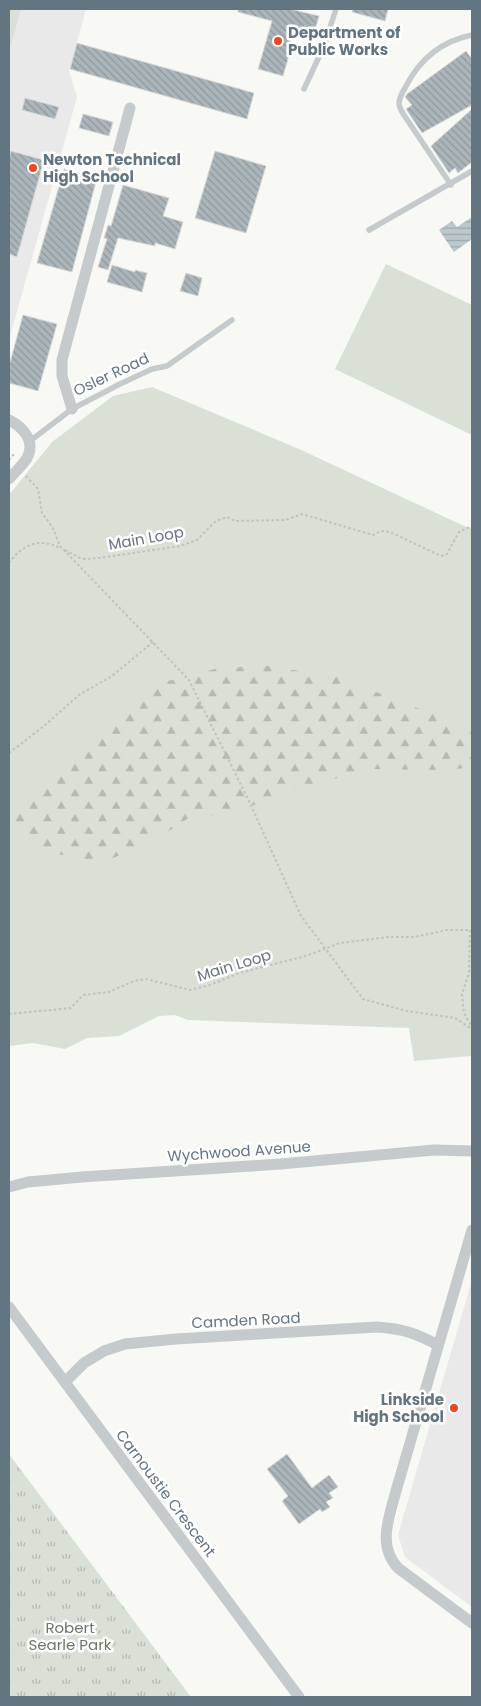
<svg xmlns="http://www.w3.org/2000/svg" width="481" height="1706" font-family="Poppins,sans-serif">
<defs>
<pattern id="forest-firs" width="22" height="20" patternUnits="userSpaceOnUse" patternTransform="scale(1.25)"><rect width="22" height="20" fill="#d9e0d5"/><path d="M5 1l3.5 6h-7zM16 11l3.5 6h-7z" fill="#b3bab2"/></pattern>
<pattern id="park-tufts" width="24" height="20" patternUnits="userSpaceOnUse" patternTransform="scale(1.25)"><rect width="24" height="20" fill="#d9e0d5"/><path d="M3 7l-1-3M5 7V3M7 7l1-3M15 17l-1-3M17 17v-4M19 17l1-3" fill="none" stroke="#b3bab2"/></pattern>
<pattern id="water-rules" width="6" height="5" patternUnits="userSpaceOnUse" patternTransform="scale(1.25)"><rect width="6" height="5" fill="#bcc9cc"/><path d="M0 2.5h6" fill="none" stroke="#9ca8ab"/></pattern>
<pattern id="building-back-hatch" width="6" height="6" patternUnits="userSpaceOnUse" patternTransform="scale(1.25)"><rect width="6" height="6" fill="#acb5ba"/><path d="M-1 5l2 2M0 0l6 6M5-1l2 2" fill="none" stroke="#8f989d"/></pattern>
</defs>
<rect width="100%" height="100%" fill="#f8f8f5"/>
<!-- built -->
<g fill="#e8e9e8">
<polygon points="9,9 86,9 69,71 77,97 9,340"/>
<polygon points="472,1280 472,1607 405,1557 398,1535"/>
</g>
<!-- grass -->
<g fill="#d9e0d5">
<polygon points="9,9 21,9 9,51"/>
<polygon points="386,264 472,305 472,435 335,369"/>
<polygon points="152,387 299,449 464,526 472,528 472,1054 471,1056 414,1061 409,1028 188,1020 175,1015 159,1016 119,1036 87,1038 65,1049 33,1043 9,1046 9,495 52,442 113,396"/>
</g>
<!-- forest -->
<polygon fill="url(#forest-firs)" points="268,666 337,677 428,712 472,726 472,767 448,770 373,769 299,788 235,812 187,819 152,842 93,866 81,858 51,853 15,832 9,821 9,812 31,790 80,746 160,683 219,668"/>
<!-- park -->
<polygon fill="url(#park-tufts)" points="9,1454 191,1697 9,1697"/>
<!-- water -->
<polygon fill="url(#water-rules)" points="472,217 472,239 454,252 439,230 452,221 457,227"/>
<!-- building -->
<g fill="url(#building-back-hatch)" stroke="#d9d9d7">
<polygon points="238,9 290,9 319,16 313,37 293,32 287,52 290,52 283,76 258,69 272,21 238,12"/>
<polygon points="353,9 388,9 385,21 352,12"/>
<polygon points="77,43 254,93 247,119 70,69"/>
<polygon points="466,51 472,59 472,105 422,133 406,109 412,105 405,97 407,94"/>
<polygon points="25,98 59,107 55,119 22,110"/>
<polygon points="472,109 472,162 458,173 455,168 449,173 431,146"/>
<polygon points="83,114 113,122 109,136 79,128"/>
<polygon points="11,151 44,160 17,257 9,254 9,158"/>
<polygon points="215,151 266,166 246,233 195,218"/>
<polygon points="64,169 97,178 72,272 37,263"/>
<polygon points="123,185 169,198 163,216 183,222 175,249 155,243 155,246 118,238 108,270 98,267 107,239 104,238 108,225 111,226"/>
<polygon points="112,265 135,272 135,270 147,273 142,292 107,282"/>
<polygon points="186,273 202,278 198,296 180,291"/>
<polygon points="23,315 57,324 38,391 9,383 9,366"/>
<polygon points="287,1454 312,1488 329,1475 338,1487 329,1493 333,1498 326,1502 330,1507 322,1512 320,1509 299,1524 282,1501 288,1496 267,1469"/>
</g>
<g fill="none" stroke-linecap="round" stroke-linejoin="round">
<!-- path -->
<g stroke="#bfc1c3" stroke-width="2" stroke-dasharray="2.5 2.5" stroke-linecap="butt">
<polyline points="9,460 14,454"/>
<polyline points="26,476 38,489 42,513 53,528 60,546 189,680 249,801 301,916 363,999 407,1011 455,1018 472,1029"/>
<polyline points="65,550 80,558 86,559 99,558 180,546 197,540 216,521 227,517 235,521 285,520 302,514 373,535 381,531 390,532 441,556 447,554 459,532 472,526"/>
<path d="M9,563C22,545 39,537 60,548"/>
<polyline points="9,753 44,726 79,695 112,676 153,642"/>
<polyline points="470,930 469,973 462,994 464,1013 472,1027"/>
<polyline points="9,1014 71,1008 83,995 109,992 134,981 146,979 190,990 210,985 239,973 306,956 340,943 389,937 414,937 447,930 470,930 472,931"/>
</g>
<!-- service -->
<g stroke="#c5cacc" stroke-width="5.5">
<polyline points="304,89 324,46 336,9"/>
<path d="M451,185L406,118C403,114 400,109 399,104C399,97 403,91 406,86C420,59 442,41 472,35"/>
<polyline points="369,230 472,171"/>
<polyline points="30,441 72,409 120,384 152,369 167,366 232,320"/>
</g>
<!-- minor -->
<g stroke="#c5cacc" stroke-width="11">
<polyline points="72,409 62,376 62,360 130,108"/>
<path d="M9,420C23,427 36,441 27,458C23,465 15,472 9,479"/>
<polyline points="9,1187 28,1182 82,1177 281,1164 434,1150 472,1151"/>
<path d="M472,1230L396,1491C389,1518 377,1545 398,1568L472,1623"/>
<polyline points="9,1307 299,1697"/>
<path d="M65,1382L84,1363L104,1351L125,1344L176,1339L377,1327C404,1329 415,1333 438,1345"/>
</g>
</g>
<!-- markers -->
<g fill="#e94823" stroke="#fff" stroke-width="2">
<circle cx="278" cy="41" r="5"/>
<circle cx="33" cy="168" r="5"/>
<circle cx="454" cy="1408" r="5"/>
</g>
<g text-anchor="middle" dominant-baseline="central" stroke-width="5" stroke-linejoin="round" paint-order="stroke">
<!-- poi labels -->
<g font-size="15" font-weight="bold" fill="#627581" stroke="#fff" text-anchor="start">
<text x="288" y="32">Department of<tspan x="288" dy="17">Public Works</tspan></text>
<text x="43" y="159">Newton Technical<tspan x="43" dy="17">High School</tspan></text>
<text x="444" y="1399" text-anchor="end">Linkside<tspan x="444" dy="17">High School</tspan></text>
</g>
<!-- street labels -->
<g font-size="15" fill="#627581" stroke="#fff">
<text transform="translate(111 374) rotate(-25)">Osler Road</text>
<text transform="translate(146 538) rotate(-10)">Main Loop</text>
<text transform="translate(234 965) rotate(-17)">Main Loop</text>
<text transform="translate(239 1151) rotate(-4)">Wychwood Avenue</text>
<text transform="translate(246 1320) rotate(-3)">Camden Road</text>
<text transform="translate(166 1493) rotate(53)">Carnoustie Crescent</text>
</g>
<!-- park labels -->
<g font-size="15" fill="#667961" stroke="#fff">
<text x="70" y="1627">Robert<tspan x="70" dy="17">Searle Park</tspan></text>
</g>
</g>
<!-- border -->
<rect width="481" height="1706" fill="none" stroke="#627581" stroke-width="20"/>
</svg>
